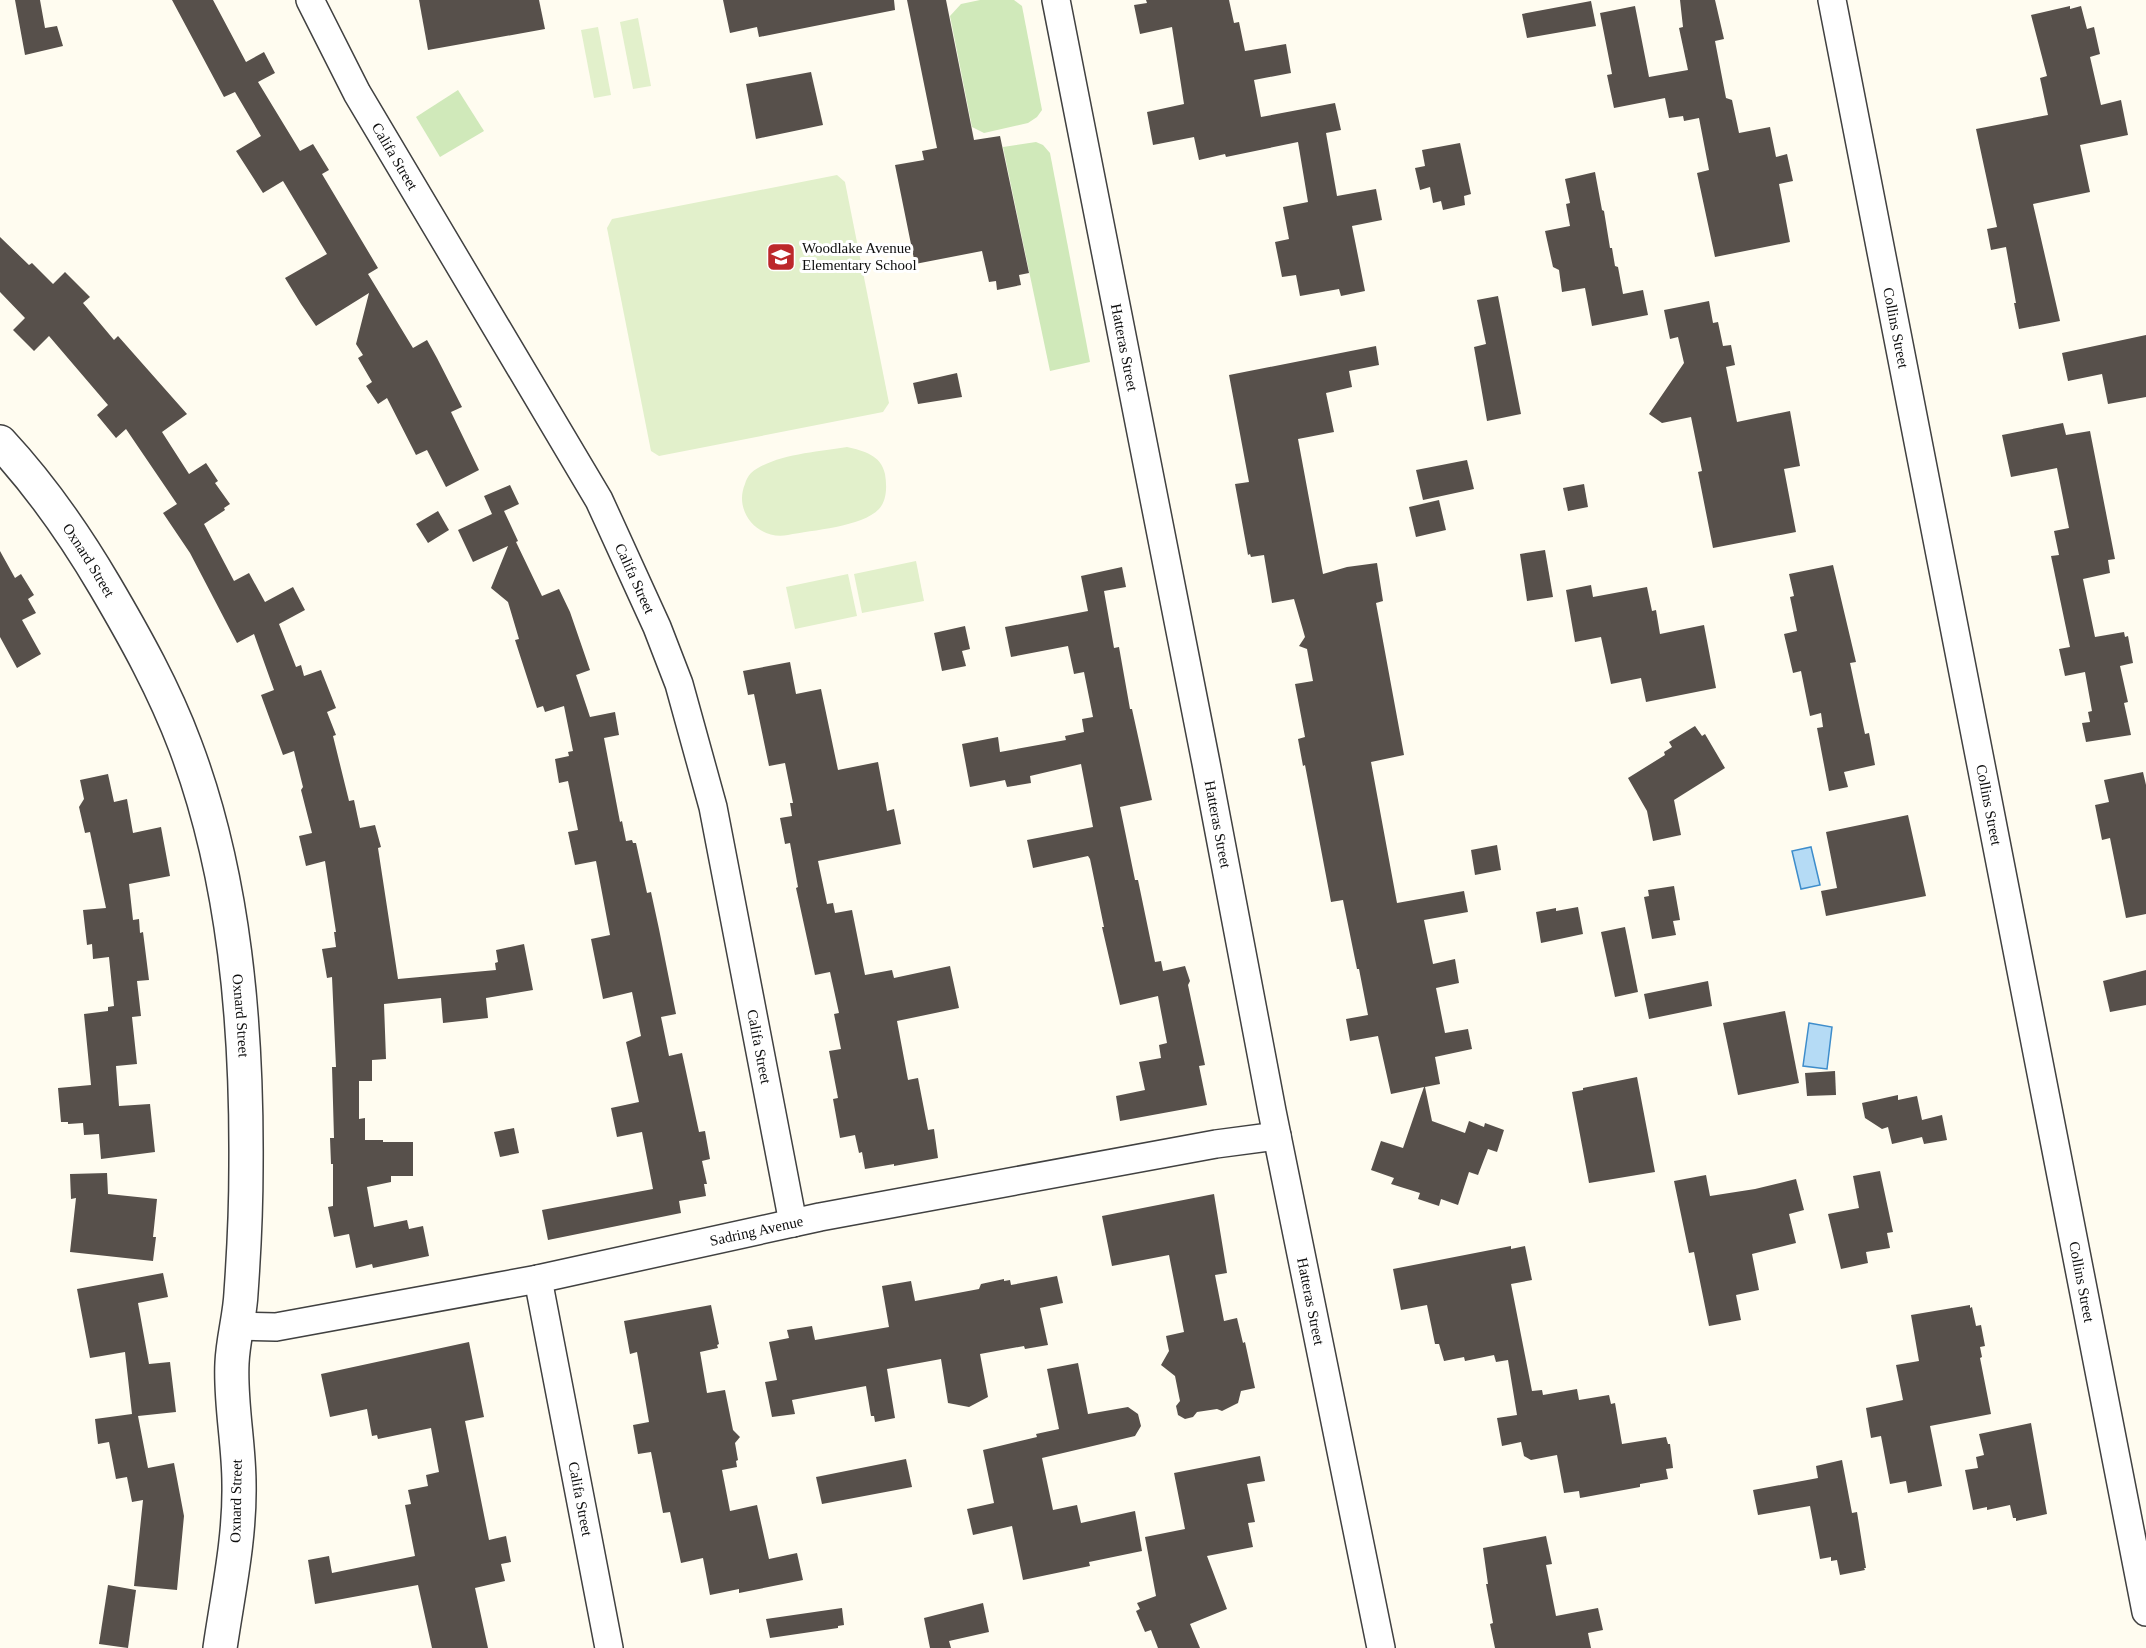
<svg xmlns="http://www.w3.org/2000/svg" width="2146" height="1648" font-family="Georgia,serif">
<rect width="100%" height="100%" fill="#fffcf0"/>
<!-- green -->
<g fill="#d0e9ba">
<polygon points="980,0 1014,0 1022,6 1042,110 1037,117 1028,123 984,133 972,127 950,16 961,4"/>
<polygon points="458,90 484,131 440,157 416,117"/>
<polygon points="1036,142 1043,145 1050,153 1090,362 1050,371 1003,147"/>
</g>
<!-- pitch -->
<g fill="#e2f0cb">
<polygon points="638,18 651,86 633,89 620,22"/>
<polygon points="598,27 611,95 594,98 581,30"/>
<polygon points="837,175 845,182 889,403 883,412 659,456 651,451 607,228 612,219"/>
<path d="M847,447C864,451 881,455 885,474C887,486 887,500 879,509C862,527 812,530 788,535C759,541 733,512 745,484C746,480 748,476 751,473C774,454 818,452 847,447Z"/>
<polygon points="916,561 924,601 862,613 854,574"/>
<polygon points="848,574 857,616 795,629 786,587"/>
</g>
<!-- water -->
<g fill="#b5dbf5" stroke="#3e8dcb" stroke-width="1.5">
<polygon points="1811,847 1820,885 1801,889 1792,851"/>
<polygon points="1809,1023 1832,1027 1827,1069 1803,1066"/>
</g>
<!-- building -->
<g fill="#57504b">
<polygon points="15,0 40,0 45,28 57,26 63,46 25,55"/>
<polygon points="172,0 213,0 246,62 264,52 275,73 258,82 300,151 313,144 329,170 322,174 378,268 368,274 413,348 427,340 437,358 462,407 451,412 479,470 446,487 427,450 416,455 387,398 378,404 366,386 372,382 358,358 363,355 356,344 369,293 316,326 301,304 285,278 327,254 283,181 263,193 236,151 261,136 235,92 224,97"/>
<polygon points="419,0 539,0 545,29 428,50"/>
<polygon points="723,0 894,0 895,10 759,37 757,27 730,33"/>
<polygon points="907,0 946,0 974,140 1000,136 1029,273 1019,275 1021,285 997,290 996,281 989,282 982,251 915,264 895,165 924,160 922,151 937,148"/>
<polygon points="1146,0 1229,0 1234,23 1239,22 1245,51 1286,44 1291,73 1254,80 1261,117 1335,103 1341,130 1326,133 1337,196 1376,189 1382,220 1352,226 1365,291 1341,296 1339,289 1300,296 1296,275 1282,277 1275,242 1289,239 1283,207 1308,202 1298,142 1226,157 1225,154 1199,160 1194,137 1153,145 1147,112 1184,104 1172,27 1140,34 1134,5 1147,3"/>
<polygon points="1680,0 1715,0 1724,39 1715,41 1726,98 1732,100 1739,133 1770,127 1776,157 1787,154 1793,181 1779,184 1790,242 1715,257 1697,173 1709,170 1699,118 1684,121 1683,116 1669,118 1665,98 1614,108 1607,75 1612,74 1600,13 1635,6 1649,77 1688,70 1679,28 1683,27"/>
<polygon points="1591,1 1596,26 1527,38 1522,14"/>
<polygon points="2070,6 2070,9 2081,6 2087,29 2094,27 2100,54 2090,57 2101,105 2121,100 2128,135 2080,145 2090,192 2033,204 2060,321 2019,329 2014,303 2016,303 2006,247 1991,250 1987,229 1997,227 1976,129 2048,115 2040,78 2047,76 2031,15"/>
<polygon points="811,72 823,125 756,139 746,84"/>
<polygon points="1460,143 1471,194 1464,196 1465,205 1443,210 1441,201 1433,203 1430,187 1420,190 1415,168 1425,166 1422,150"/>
<polygon points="1595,172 1602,210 1604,211 1610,248 1612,248 1615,266 1618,267 1623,294 1643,290 1648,315 1592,326 1585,288 1562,292 1559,270 1553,267 1545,231 1570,226 1566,204 1570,203 1565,179"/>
<polygon points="0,237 29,265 32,263 53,284 65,272 90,297 83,303 114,340 118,336 187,414 162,432 189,474 206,463 218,481 215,483 230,504 224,508 225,510 204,524 234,581 249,573 265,602 293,587 305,610 279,624 296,667 301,665 304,676 321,670 336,708 327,712 336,735 333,736 349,801 354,800 360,828 375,825 381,847 378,848 398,979 496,970 495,963 498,962 496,950 524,944 533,990 486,998 488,1018 443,1023 441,998 384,1004 386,1059 372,1060 372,1081 359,1081 359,1119 365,1118 365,1140 383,1140 383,1142 413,1142 413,1176 391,1176 391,1182 367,1187 374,1227 407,1220 409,1229 423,1226 429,1256 373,1268 372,1264 356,1268 349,1234 334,1237 328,1207 333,1206 333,1164 331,1164 330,1138 334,1138 332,1067 336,1067 332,977 327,978 322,949 336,947 334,932 336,932 325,861 306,866 299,836 312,833 301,790 303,787 294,751 283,755 261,695 274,690 254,634 237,643 190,553 163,513 177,504 126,429 116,438 97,415 108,405 49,336 34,351 13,330 25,318 0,292"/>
<polygon points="1498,296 1521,414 1487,421 1474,347 1486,344 1477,300"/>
<polygon points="1709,301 1713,323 1718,322 1723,346 1731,345 1735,365 1726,367 1737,422 1790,411 1800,466 1784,469 1796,532 1713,548 1698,472 1702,471 1691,417 1662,423 1649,414 1684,363 1678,337 1670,339 1664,310"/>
<polygon points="2146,335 2146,397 2108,404 2102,374 2068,381 2062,353"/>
<polygon points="1376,346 1379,365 1349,371 1352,387 1326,393 1334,432 1298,439 1323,574 1347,567 1377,563 1383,601 1376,603 1404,755 1371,762 1397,903 1464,891 1468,912 1424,920 1433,964 1455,959 1459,983 1436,988 1445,1033 1468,1029 1472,1049 1435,1057 1440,1084 1425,1087 1432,1121 1465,1133 1469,1121 1484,1127 1485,1123 1504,1130 1497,1152 1488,1149 1478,1175 1469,1172 1458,1205 1441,1199 1439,1206 1418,1199 1420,1193 1391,1184 1394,1178 1371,1170 1381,1141 1403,1148 1424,1087 1391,1094 1378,1036 1350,1041 1346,1019 1368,1015 1359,969 1357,969 1343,900 1331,902 1305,765 1303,766 1298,739 1305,737 1295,684 1313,681 1307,649 1299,646 1305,637 1294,599 1272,603 1264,555 1251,557 1250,554 1248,555 1235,484 1249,482 1229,375"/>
<polygon points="957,373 962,397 918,404 913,383"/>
<polygon points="2063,423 2066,435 2090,431 2115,559 2108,560 2110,573 2083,579 2095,637 2124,632 2125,637 2128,636 2133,663 2120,666 2128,702 2124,703 2131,735 2086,742 2082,723 2090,722 2088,712 2092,711 2085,672 2065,676 2059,649 2070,647 2051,556 2059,555 2054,531 2069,528 2057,468 2011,477 2002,435"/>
<polygon points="1467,460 1474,489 1423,500 1416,470"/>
<polygon points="1584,484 1588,507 1568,511 1563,488"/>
<polygon points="510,485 519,504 504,511 518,541 516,542 542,596 559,589 570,612 590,670 576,675 590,717 615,712 619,735 604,738 620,822 622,821 626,841 632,840 633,843 636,843 647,893 651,892 659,929 676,1014 661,1017 669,1056 682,1053 699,1132 705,1131 710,1159 702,1161 707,1184 704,1184 706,1196 679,1201 681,1213 548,1240 542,1210 653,1189 642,1132 617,1137 611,1108 639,1102 626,1042 641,1036 632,992 603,999 591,939 610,935 596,861 575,865 568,832 578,830 568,781 559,783 555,759 569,756 568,752 573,751 564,706 545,712 543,706 537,708 515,640 519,639 508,602 491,588 508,546 473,562 458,530 492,514 484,496"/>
<polygon points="1439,500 1446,530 1416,537 1409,507"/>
<polygon points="438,511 449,530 428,543 416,524"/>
<polygon points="1545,550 1553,597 1527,601 1520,554"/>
<polygon points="0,551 15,578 21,574 34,595 28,599 36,613 22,620 41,654 17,668 0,637"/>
<polygon points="1833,565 1856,662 1850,663 1865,734 1869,733 1875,765 1844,772 1848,787 1829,791 1817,728 1823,727 1821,713 1810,716 1801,671 1793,673 1784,634 1797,631 1790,597 1794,596 1789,574"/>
<polygon points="1122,567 1126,587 1104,591 1114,648 1119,647 1130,709 1132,709 1152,800 1120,807 1135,880 1138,880 1155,962 1161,961 1163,971 1185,966 1190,981 1188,985 1205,1065 1199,1066 1207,1105 1120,1121 1116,1096 1145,1090 1139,1062 1161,1058 1159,1045 1167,1043 1158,996 1120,1005 1102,927 1104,927 1090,859 1088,856 1033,868 1027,840 1093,827 1081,764 1030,776 1031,783 1007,787 1005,780 970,787 962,744 998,737 1000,752 1066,740 1065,736 1084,732 1082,719 1093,717 1084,672 1074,674 1068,646 1011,657 1005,627 1088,611 1081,576"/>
<polygon points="1591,585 1593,597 1647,587 1652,611 1656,610 1660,634 1704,625 1716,688 1646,702 1641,678 1611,684 1601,637 1575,642 1566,590"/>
<polygon points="965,626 970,649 962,651 966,666 942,671 934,633"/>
<polygon points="790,662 796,694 821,689 838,770 878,762 887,811 894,809 901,844 818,861 827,904 833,903 835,913 852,910 865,975 892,970 894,978 950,966 959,1008 897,1021 908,1080 918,1078 928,1130 934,1129 938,1158 894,1166 894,1164 865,1169 862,1152 859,1153 855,1135 840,1138 833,1099 838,1098 829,1051 841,1049 834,1014 839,1013 830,972 815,975 796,888 798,887 790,843 785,844 780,818 792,816 790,803 793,803 785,763 769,766 754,694 748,695 743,671"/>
<polygon points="1695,726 1702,736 1705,734 1725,768 1674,800 1681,835 1653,841 1647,811 1628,778 1665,755 1664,752 1672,747 1669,742"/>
<polygon points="2143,772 2146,785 2146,914 2126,918 2110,838 2102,840 2095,805 2109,802 2104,780"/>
<polygon points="108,774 114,802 127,799 133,833 161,827 170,876 129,884 133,920 139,919 140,933 143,932 149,980 137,981 141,1016 132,1017 137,1064 116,1066 119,1106 150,1104 155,1152 101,1159 99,1134 84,1135 83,1123 68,1124 68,1122 61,1122 58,1088 91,1085 84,1014 108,1011 108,1007 114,1006 109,957 93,959 92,944 87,945 83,910 106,908 90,832 85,833 79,807 84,799 80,780"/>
<polygon points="1908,815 1926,896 1826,916 1821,891 1837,888 1826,832"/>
<polygon points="1497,845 1501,870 1475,875 1471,850"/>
<polygon points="1674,886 1680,920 1673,921 1676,935 1652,939 1644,897 1649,896 1648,890"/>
<polygon points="1578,907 1583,934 1541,943 1536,912 1556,908 1556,911"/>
<polygon points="1625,927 1638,992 1615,997 1601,932"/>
<polygon points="2146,970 2146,1005 2110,1012 2103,981"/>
<polygon points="1708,981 1712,1006 1649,1019 1644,994"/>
<polygon points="1785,1011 1799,1083 1738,1095 1723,1023"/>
<polygon points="1835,1071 1836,1095 1807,1096 1805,1073"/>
<polygon points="1637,1077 1655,1172 1589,1183 1572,1092 1583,1090 1583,1088"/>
<polygon points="1898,1095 1898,1100 1917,1096 1922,1120 1942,1115 1947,1140 1924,1144 1922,1137 1892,1144 1888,1127 1882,1129 1865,1118 1862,1103"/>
<polygon points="514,1128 519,1153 500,1157 494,1132"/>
<polygon points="1880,1171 1893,1232 1887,1233 1890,1248 1866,1252 1868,1263 1841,1269 1828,1214 1859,1208 1853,1176"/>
<polygon points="107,1173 108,1194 157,1199 153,1237 156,1237 153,1261 70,1252 76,1198 71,1199 70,1174"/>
<polygon points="1706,1175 1710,1196 1755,1189 1796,1179 1804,1210 1789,1214 1796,1243 1752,1254 1759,1290 1736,1295 1741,1320 1709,1326 1694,1252 1689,1253 1674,1181"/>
<polygon points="1214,1194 1227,1273 1215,1275 1224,1321 1237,1318 1243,1343 1245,1342 1255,1388 1241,1391 1238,1403 1222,1411 1217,1409 1197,1412 1193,1417 1185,1419 1178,1415 1176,1406 1180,1401 1175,1376 1161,1365 1169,1351 1166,1336 1184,1332 1169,1255 1112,1266 1102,1216"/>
<polygon points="1511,1246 1511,1249 1525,1246 1532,1280 1511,1284 1532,1391 1542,1390 1543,1395 1577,1389 1579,1400 1609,1395 1611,1404 1615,1403 1622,1444 1666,1437 1668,1444 1670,1444 1673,1468 1666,1469 1668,1479 1640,1484 1640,1487 1580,1498 1579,1491 1564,1493 1557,1455 1531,1460 1524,1456 1521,1442 1502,1446 1497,1418 1517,1415 1508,1360 1496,1362 1494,1355 1465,1361 1464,1357 1444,1361 1439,1344 1435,1344 1427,1305 1401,1310 1393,1269"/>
<polygon points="163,1273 168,1297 138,1303 149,1364 170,1362 176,1412 138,1416 148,1468 174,1463 184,1516 177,1590 134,1586 143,1500 132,1502 127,1477 116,1479 109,1442 98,1444 95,1419 132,1414 125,1352 90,1358 77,1289"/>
<polygon points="1057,1276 1063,1303 1040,1308 1048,1345 1025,1349 1024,1346 980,1354 988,1397 969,1407 948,1403 941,1359 887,1369 895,1418 875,1422 874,1416 871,1416 866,1386 792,1400 795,1414 772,1417 765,1382 777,1380 769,1342 789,1338 787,1330 812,1326 815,1340 889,1327 882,1286 911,1281 915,1301 979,1289 981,1284 1004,1279 1004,1281 1010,1280 1011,1285"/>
<polygon points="711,1305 719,1344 717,1345 718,1348 700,1352 707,1393 725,1390 733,1430 740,1437 735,1443 738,1460 736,1461 737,1467 722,1470 730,1511 757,1505 769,1559 797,1553 803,1580 739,1593 739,1589 710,1595 703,1558 681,1563 670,1512 663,1513 651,1452 638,1454 633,1425 649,1422 637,1352 630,1354 624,1321"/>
<polygon points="1970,1305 1970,1308 1972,1307 1976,1326 1981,1325 1985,1346 1980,1347 1982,1357 1980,1358 1991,1414 1930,1426 1942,1486 1908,1493 1906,1481 1890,1484 1881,1436 1871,1438 1866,1408 1903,1400 1896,1365 1919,1361 1911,1315"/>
<polygon points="469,1342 484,1417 465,1421 489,1540 506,1536 511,1562 501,1564 505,1581 475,1588 488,1648 432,1648 418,1585 315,1604 308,1560 329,1556 332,1573 415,1556 405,1505 411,1504 408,1490 428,1486 426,1475 439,1472 431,1428 378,1439 377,1435 372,1436 367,1409 330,1417 321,1374"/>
<polygon points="1078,1363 1088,1414 1128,1407 1138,1414 1141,1426 1135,1436 1042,1458 1053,1510 1077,1505 1081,1523 1135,1511 1142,1551 1089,1562 1090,1566 1023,1580 1012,1526 973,1535 967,1509 994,1503 983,1450 1037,1437 1036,1434 1059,1429 1047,1369"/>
<polygon points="2031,1423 2047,1514 2016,1521 2016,1518 2013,1518 2010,1505 1987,1510 1987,1507 1973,1510 1965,1470 1978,1468 1976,1457 1984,1455 1979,1434"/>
<polygon points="1260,1456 1265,1481 1247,1484 1255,1522 1248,1523 1253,1547 1207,1556 1227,1609 1190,1624 1200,1648 1158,1648 1151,1630 1145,1632 1136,1611 1140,1609 1137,1603 1156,1596 1145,1537 1185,1529 1174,1473"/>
<polygon points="906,1459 912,1487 822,1504 816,1477"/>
<polygon points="1842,1460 1852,1513 1857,1512 1866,1568 1864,1568 1865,1570 1840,1575 1837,1560 1831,1561 1831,1557 1820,1559 1810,1506 1758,1515 1753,1490 1818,1478 1816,1466"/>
<polygon points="1546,1536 1552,1564 1546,1565 1556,1616 1598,1608 1603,1630 1588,1633 1591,1648 1495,1648 1490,1624 1493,1623 1486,1584 1488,1584 1483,1548"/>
<polygon points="108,1585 136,1590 128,1648 99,1644"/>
<polygon points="983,1603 989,1632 949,1641 951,1648 930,1648 924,1618"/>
<polygon points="842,1608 844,1625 838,1626 838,1628 770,1638 766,1619"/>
</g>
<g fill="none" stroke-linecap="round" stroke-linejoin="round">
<!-- minor casing -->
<g stroke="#414141" stroke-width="30">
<g id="minor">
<path id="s1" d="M310,0L357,93L599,500L657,627L679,684L713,807L793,1223"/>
<path id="s2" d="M1056,0L1206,763L1272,1111L1381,1648"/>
<path id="s3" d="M1832,0L2146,1612"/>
<path id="s4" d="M538,1279L609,1648"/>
<path id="s5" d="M236,1326L276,1327L538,1279L820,1217L1216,1144L1277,1136"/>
</g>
</g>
<!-- tertiary casing -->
<g stroke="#414141" stroke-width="36">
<g id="tertiary">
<path id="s6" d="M0,442C40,485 75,535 105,586C135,637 164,689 185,745C235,877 247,1026 246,1166C246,1208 244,1251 241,1293C240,1316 233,1339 232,1363C230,1403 239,1443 239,1484C240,1539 228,1593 220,1648"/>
</g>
</g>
<!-- minor -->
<use href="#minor" stroke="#fff" stroke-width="27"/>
<!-- tertiary -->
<use href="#tertiary" stroke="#fff" stroke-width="33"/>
</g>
<!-- icons -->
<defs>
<g id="school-square" transform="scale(1.5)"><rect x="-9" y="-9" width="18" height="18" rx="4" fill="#bc282a" stroke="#fff"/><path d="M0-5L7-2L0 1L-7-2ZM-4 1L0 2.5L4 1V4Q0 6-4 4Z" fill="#fff"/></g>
</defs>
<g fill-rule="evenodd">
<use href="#school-square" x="781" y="257"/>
</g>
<g text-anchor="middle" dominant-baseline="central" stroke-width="6" stroke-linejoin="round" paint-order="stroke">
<!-- street labels -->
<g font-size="15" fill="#0e0e0e" stroke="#fff">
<text stroke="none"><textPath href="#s1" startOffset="178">Califa Street</textPath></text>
<text stroke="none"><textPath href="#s3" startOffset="334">Collins Street</textPath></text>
<text stroke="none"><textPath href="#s2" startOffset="354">Hatteras Street</textPath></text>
<text stroke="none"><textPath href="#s6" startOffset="148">Oxnard Street</textPath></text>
<text stroke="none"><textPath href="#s1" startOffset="664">Califa Street</textPath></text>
<text stroke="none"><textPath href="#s3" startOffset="820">Collins Street</textPath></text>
<text stroke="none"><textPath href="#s2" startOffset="840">Hatteras Street</textPath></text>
<text stroke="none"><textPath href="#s6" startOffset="634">Oxnard Street</textPath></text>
<text stroke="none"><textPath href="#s1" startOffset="1150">Califa Street</textPath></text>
<text stroke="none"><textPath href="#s5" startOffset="530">Sadring Avenue</textPath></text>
<text stroke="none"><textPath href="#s3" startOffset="1306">Collins Street</textPath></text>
<text stroke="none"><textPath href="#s2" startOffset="1326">Hatteras Street</textPath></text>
<text stroke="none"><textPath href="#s4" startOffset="224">Califa Street</textPath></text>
<text transform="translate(236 1501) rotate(-89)">Oxnard Street</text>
</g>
<!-- poi labels -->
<g font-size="15" fill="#0e0e0e" stroke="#fff" text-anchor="start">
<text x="802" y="248">Woodlake Avenue<tspan x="802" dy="17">Elementary School</tspan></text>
</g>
</g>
</svg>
